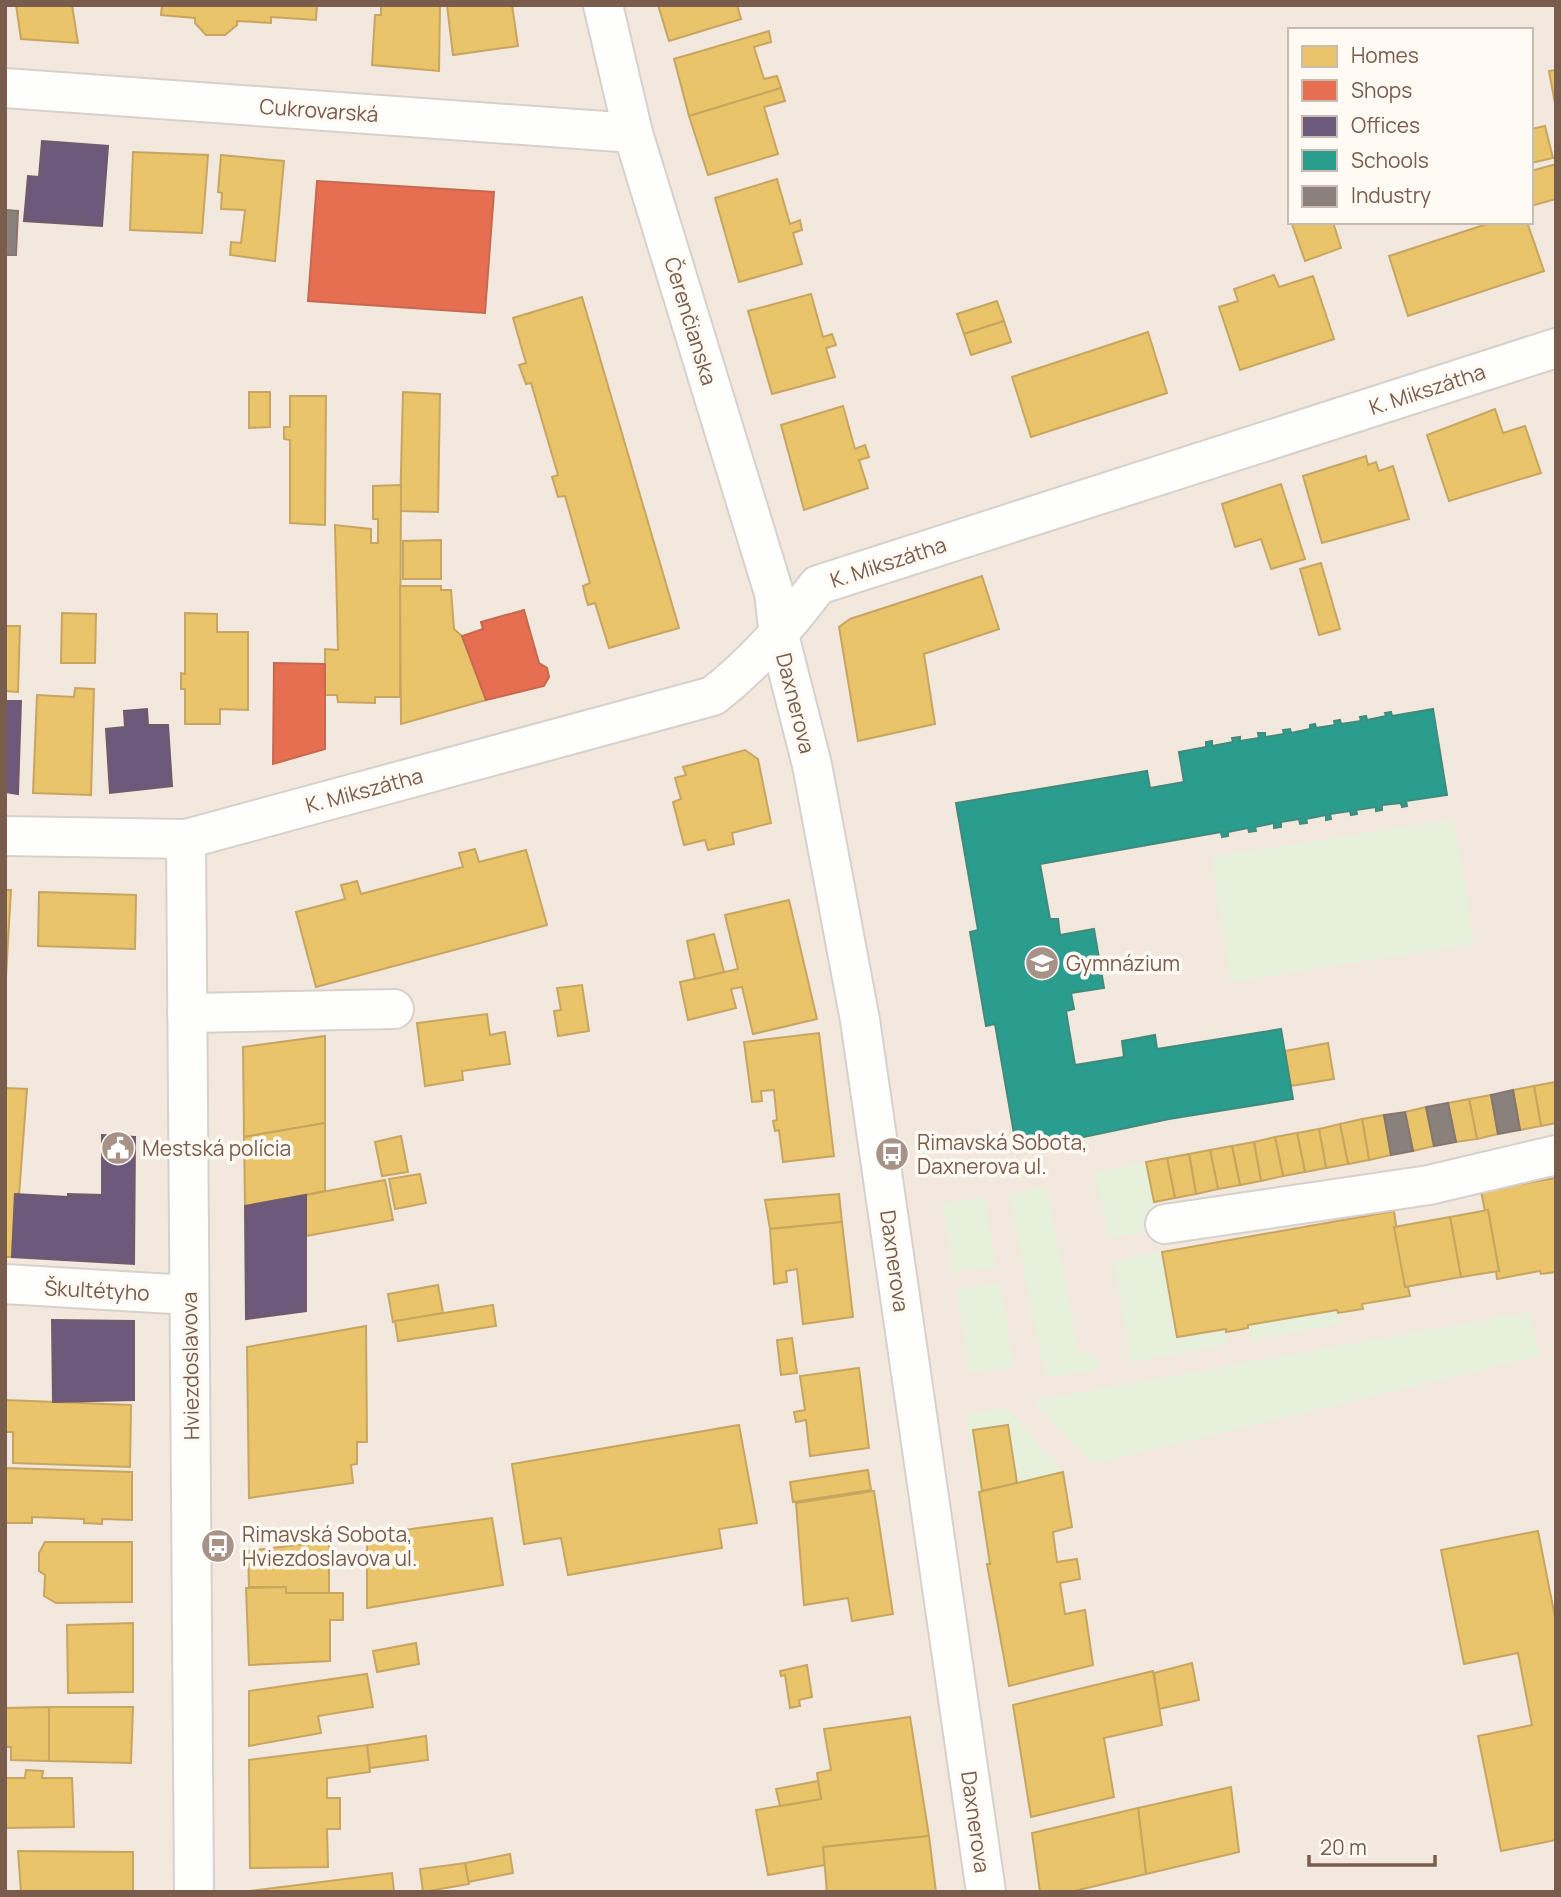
<svg xmlns="http://www.w3.org/2000/svg" width="1561" height="1897" font-family="Manrope,sans-serif">
<rect width="100%" height="100%" fill="#f9f5f0"/>
<!-- residential -->
<path fill="#f2e8de" fill-rule="evenodd" d="M5,5H1556V1892H5ZM1290,30H1531V222H1290Z"/>
<!-- green -->
<g fill="#e7f0db">
<polygon points="1454,819 1474,944 1231,982 1211,857"/>
<polygon points="1146,1162 1160,1230 1108,1238 1095,1172"/>
<polygon points="1046,1187 1079,1354 1090,1353 1098,1358 1099,1365 1096,1370 1045,1377 1009,1194"/>
<polygon points="984,1197 997,1267 953,1272 942,1204"/>
<polygon points="1162,1252 1177,1337 1226,1329 1228,1344 1131,1362 1113,1260"/>
<polygon points="1000,1283 1014,1367 969,1373 956,1289"/>
<polygon points="1337,1310 1340,1324 1251,1340 1248,1325"/>
<polygon points="1529,1312 1540,1356 1092,1464 1032,1401"/>
<polygon points="1002,1408 1010,1411 1063,1472 1017,1483 1008,1426 973,1430 982,1491 979,1492 966,1415"/>
</g>
<!-- homes -->
<g fill="#e9c46a" stroke="#c8a561" stroke-width="2">
<polygon points="16,5 72,5 78,43 21,39"/>
<polygon points="162,5 317,5 316,20 271,17 271,23 237,21 237,25 225,35 206,35 195,23 195,18 161,15"/>
<polygon points="381,5 440,5 439,71 372,65 375,15 381,15"/>
<polygon points="447,5 512,5 518,46 453,55"/>
<polygon points="658,5 737,5 741,19 669,41"/>
<polygon points="769,31 771,42 754,47 764,79 777,76 781,88 689,116 674,59"/>
<polygon points="1556,70 1556,109 1549,71"/>
<polygon points="781,88 785,101 764,107 778,154 708,175 689,116"/>
<polygon points="1545,126 1553,158 1531,163 1531,129"/>
<polygon points="133,152 208,155 202,233 130,230"/>
<polygon points="221,155 284,161 275,261 230,255 231,242 241,243 245,210 221,209 222,193 218,192"/>
<polygon points="1556,164 1556,199 1531,206 1531,171"/>
<polygon points="777,179 790,224 800,220 802,230 793,233 802,264 739,282 715,198"/>
<polygon points="1299,222 1333,222 1341,248 1305,261 1292,224"/>
<polygon points="1493,222 1527,222 1544,271 1408,316 1389,256"/>
<polygon points="1274,275 1279,287 1313,276 1334,339 1240,370 1219,307 1238,301 1234,289"/>
<polygon points="811,294 823,337 832,334 836,345 826,348 835,377 772,394 748,311"/>
<polygon points="582,297 679,628 609,648 595,603 588,605 585,595 583,586 590,583 565,496 558,497 552,477 558,475 531,383 526,384 519,365 526,363 513,318"/>
<polygon points="997,301 1004,321 964,334 957,314"/>
<polygon points="1004,321 1011,342 971,355 964,334"/>
<polygon points="1148,332 1167,393 1031,437 1012,377"/>
<polygon points="249,392 270,392 270,427 249,428"/>
<polygon points="403,392 440,394 438,512 400,511"/>
<polygon points="290,396 326,396 325,525 290,523 290,440 284,439 284,427 290,427"/>
<polygon points="843,406 855,449 865,445 869,457 859,460 868,488 804,510 781,425"/>
<polygon points="1495,409 1503,433 1525,426 1541,473 1449,501 1427,435"/>
<polygon points="1366,456 1368,465 1376,462 1379,471 1393,466 1409,519 1322,543 1303,476"/>
<polygon points="1281,484 1305,559 1271,569 1261,539 1235,547 1222,504"/>
<polygon points="401,485 400,697 375,697 375,703 338,702 337,695 325,695 325,649 338,650 335,525 371,529 371,543 378,543 378,519 373,519 373,486"/>
<polygon points="441,540 441,579 403,579 403,541"/>
<polygon points="1321,563 1340,629 1319,635 1300,569"/>
<polygon points="982,576 999,629 924,654 935,724 858,741 839,627 850,619"/>
<polygon points="400,586 441,586 441,590 451,590 454,629 462,636 486,700 401,724"/>
<polygon points="62,613 96,614 95,663 61,663"/>
<polygon points="185,613 217,614 217,632 248,632 248,710 220,709 220,724 185,724 185,689 181,689 181,673 185,674"/>
<polygon points="5,626 20,626 18,692 5,691"/>
<polygon points="75,688 94,689 91,795 33,793 37,695 74,697"/>
<polygon points="745,750 758,759 771,823 732,833 734,844 708,850 705,840 684,845 673,802 681,799 675,778 686,775 683,767"/>
<polygon points="475,849 479,862 526,850 547,925 316,987 296,912 345,899 341,885 350,883 357,881 361,894 463,867 459,853"/>
<polygon points="5,890 11,890 8,941 5,940"/>
<polygon points="39,892 136,895 135,949 38,946"/>
<polygon points="789,900 817,1019 753,1034 742,987 731,989 736,1008 688,1020 680,982 738,969 725,915"/>
<polygon points="714,934 724,972 695,979 687,941"/>
<polygon points="5,940 8,941 5,996"/>
<polygon points="582,985 589,1031 558,1036 554,1011 561,1010 557,988"/>
<polygon points="487,1014 490,1035 505,1032 510,1064 462,1071 463,1080 425,1086 417,1023"/>
<polygon points="819,1033 834,1156 783,1162 779,1130 775,1131 773,1121 777,1120 774,1090 761,1091 762,1101 752,1102 744,1042"/>
<polygon points="325,1036 325,1123 244,1137 243,1047"/>
<polygon points="1328,1043 1334,1079 1290,1086 1285,1051"/>
<polygon points="1555,1082 1556,1123 1541,1126 1534,1086"/>
<polygon points="1534,1086 1541,1126 1520,1130 1513,1090"/>
<polygon points="5,1088 27,1089 19,1195 15,1194 12,1257 5,1257"/>
<polygon points="1491,1095 1498,1134 1477,1139 1469,1099"/>
<polygon points="1469,1099 1477,1139 1456,1142 1448,1103"/>
<polygon points="1426,1107 1434,1146 1413,1151 1405,1112"/>
<polygon points="1384,1115 1391,1155 1369,1160 1362,1119"/>
<polygon points="1362,1119 1369,1160 1348,1164 1340,1124"/>
<polygon points="325,1123 325,1191 245,1206 244,1137"/>
<polygon points="1340,1124 1348,1164 1326,1168 1319,1129"/>
<polygon points="1319,1129 1326,1168 1305,1172 1297,1133"/>
<polygon points="1297,1133 1305,1172 1283,1176 1275,1137"/>
<polygon points="401,1136 408,1172 382,1176 375,1142"/>
<polygon points="1275,1137 1283,1176 1261,1181 1254,1142"/>
<polygon points="1254,1142 1261,1181 1240,1185 1232,1146"/>
<polygon points="1232,1146 1240,1185 1218,1189 1210,1150"/>
<polygon points="1210,1150 1218,1189 1196,1194 1189,1154"/>
<polygon points="1189,1154 1196,1194 1175,1198 1167,1158"/>
<polygon points="1167,1158 1175,1198 1154,1202 1146,1162"/>
<polygon points="420,1174 426,1203 395,1209 389,1179"/>
<polygon points="1556,1178 1556,1272 1541,1274 1540,1271 1497,1279 1496,1271 1499,1271 1488,1210 1485,1211 1481,1191"/>
<polygon points="385,1180 393,1220 306,1236 306,1195"/>
<polygon points="839,1194 842,1222 770,1229 765,1200"/>
<polygon points="1488,1210 1499,1271 1461,1277 1450,1217"/>
<polygon points="1394,1211 1405,1287 1408,1287 1410,1296 1362,1304 1363,1309 1338,1313 1337,1310 1248,1325 1248,1328 1238,1330 1226,1332 1226,1329 1177,1337 1162,1252"/>
<polygon points="1450,1217 1461,1277 1405,1287 1394,1227"/>
<polygon points="842,1222 853,1317 803,1324 797,1269 786,1271 787,1282 774,1284 770,1229"/>
<polygon points="438,1285 443,1313 393,1322 388,1294"/>
<polygon points="493,1305 496,1326 398,1341 395,1321"/>
<polygon points="366,1326 367,1442 357,1442 357,1464 351,1465 353,1483 249,1498 247,1347"/>
<polygon points="792,1338 797,1373 781,1375 777,1340"/>
<polygon points="859,1368 869,1448 810,1456 806,1420 796,1422 794,1412 805,1410 800,1376"/>
<polygon points="5,1400 131,1405 130,1467 13,1463 13,1432 5,1432"/>
<polygon points="739,1425 757,1523 719,1529 722,1548 568,1575 561,1538 524,1544 512,1464"/>
<polygon points="1008,1425 1017,1483 982,1491 973,1430"/>
<polygon points="5,1468 132,1472 132,1520 102,1519 102,1524 84,1523 84,1519 32,1517 32,1523 5,1523"/>
<polygon points="868,1470 871,1490 793,1502 790,1482"/>
<polygon points="1063,1472 1072,1527 1053,1532 1057,1562 1077,1559 1080,1579 1060,1583 1065,1614 1085,1610 1093,1665 1009,1686 987,1564 990,1564 979,1492"/>
<polygon points="874,1491 893,1614 852,1621 848,1598 804,1605 796,1503"/>
<polygon points="492,1518 503,1585 367,1608 367,1535"/>
<polygon points="1538,1531 1556,1622 1556,1840 1501,1851 1478,1736 1532,1725 1518,1653 1464,1664 1441,1550"/>
<polygon points="329,1541 329,1593 286,1593 286,1587 249,1587 248,1551"/>
<polygon points="45,1542 132,1542 132,1602 56,1603 44,1596 45,1575 39,1571 39,1553"/>
<polygon points="286,1587 286,1593 343,1593 343,1620 330,1620 330,1661 249,1665 246,1588"/>
<polygon points="133,1623 133,1692 68,1693 67,1625"/>
<polygon points="416,1643 419,1664 377,1672 373,1651"/>
<polygon points="1192,1663 1199,1700 1159,1709 1154,1673"/>
<polygon points="807,1665 812,1697 799,1700 800,1706 790,1708 785,1675 781,1676 780,1671"/>
<polygon points="1153,1671 1162,1725 1104,1738 1114,1797 1031,1817 1013,1705"/>
<polygon points="367,1674 373,1707 318,1716 321,1733 249,1746 249,1691"/>
<polygon points="49,1707 49,1761 11,1760 11,1747 5,1747 5,1708"/>
<polygon points="49,1707 133,1707 131,1763 49,1761"/>
<polygon points="910,1717 929,1836 823,1847 825,1865 768,1875 756,1810 821,1799 817,1773 831,1770 824,1729"/>
<polygon points="426,1736 428,1760 370,1768 367,1745"/>
<polygon points="367,1745 370,1772 327,1778 327,1798 340,1798 340,1829 327,1829 328,1867 250,1868 249,1760"/>
<polygon points="26,1770 43,1771 42,1778 72,1778 74,1827 5,1828 5,1778 25,1778"/>
<polygon points="818,1781 821,1799 780,1806 776,1789"/>
<polygon points="1231,1787 1239,1852 1146,1874 1138,1808"/>
<polygon points="1138,1808 1146,1874 1070,1892 1040,1892 1032,1833"/>
<polygon points="929,1836 936,1892 827,1892 823,1847"/>
<polygon points="18,1851 133,1852 133,1892 21,1892"/>
<polygon points="510,1854 513,1873 468,1882 465,1863"/>
<polygon points="465,1863 469,1884 423,1892 420,1869"/>
<polygon points="392,1873 394,1892 250,1892 250,1891"/>
</g>
<!-- shops -->
<g fill="#e76f51" stroke="#c66950" stroke-width="2">
<polygon points="317,181 494,192 485,313 308,301"/>
<polygon points="524,610 539,663 547,668 549,677 544,686 486,700 462,636 483,629 481,622"/>
<polygon points="274,663 325,664 325,749 273,764"/>
</g>
<!-- offices -->
<g fill="#6d597a" stroke="#715a6c" stroke-width="2">
<polygon points="42,141 108,146 102,226 24,221 28,176 39,177"/>
<polygon points="5,701 21,701 18,794 5,792"/>
<polygon points="147,709 148,725 168,725 172,786 110,793 106,729 125,727 124,711"/>
<polygon points="102,1135 135,1137 134,1264 12,1257 15,1194 68,1197 68,1194 102,1195"/>
<polygon points="306,1195 306,1311 246,1319 245,1206"/>
<polygon points="52,1320 134,1321 134,1400 53,1402"/>
</g>
<!-- schools -->
<polygon fill="#2a9d8f" stroke="#428a7b" stroke-width="2" points="1433,709 1447,795 1406,801 1407,806 1402,807 1401,803 1382,805 1382,810 1376,811 1376,807 1356,810 1357,814 1351,815 1350,811 1330,814 1331,819 1326,820 1326,815 1306,819 1307,823 1300,824 1299,819 1281,822 1281,827 1274,828 1274,823 1255,827 1256,831 1249,832 1248,828 1228,832 1228,836 1222,837 1221,832 1040,864 1050,919 1058,919 1060,935 1094,929 1104,988 1071,993 1074,1009 1066,1011 1075,1065 1124,1057 1122,1041 1155,1035 1157,1049 1281,1029 1293,1099 1169,1119 1017,1151 995,1024 986,1026 970,932 978,930 956,803 1147,771 1150,788 1184,782 1179,752 1206,747 1206,742 1212,741 1212,746 1233,742 1232,738 1240,737 1240,741 1259,738 1258,733 1265,733 1265,737 1284,734 1283,730 1290,729 1291,733 1310,729 1310,725 1315,724 1316,728 1335,725 1334,721 1340,720 1341,724 1361,721 1360,717 1366,716 1367,720 1386,716 1385,713 1391,712 1392,716"/>
<!-- industry -->
<g fill="#8a817c" stroke="#85766e" stroke-width="2">
<polygon points="5,210 18,211 16,255 5,255"/>
<polygon points="1513,1090 1520,1130 1498,1134 1491,1095"/>
<polygon points="1448,1103 1456,1142 1434,1146 1426,1107"/>
<polygon points="1405,1112 1413,1151 1391,1155 1384,1115"/>
</g>
<g fill="none" stroke-linecap="round" stroke-linejoin="round">
<!-- minor casing -->
<g stroke="#d7d1cb" stroke-width="42">
<g id="minor">
<polyline points="603,5 633,133 774,593 779,635 812,765 860,1020 986,1892"/>
<polyline points="5,88 633,133"/>
<path d="M5,836L186,839L713,696C754,664 786,627 818,585L1556,348"/>
<polyline points="186,839 194,1892"/>
<polyline points="187,1013 394,1009"/>
<polyline points="1165,1224 1429,1185 1556,1155"/>
<polyline points="5,1284 189,1295"/>
</g>
</g>
<!-- minor -->
<use href="#minor" stroke="#fefefd" stroke-width="38"/>
</g>
<!-- icons -->
<defs>
<g id="school-disc" transform="scale(1.75)"><circle r="9.5" fill="#a69286" stroke="#fffaf3"/><path d="M0-5L7-2L0 1L-7-2ZM-4 1L0 2.5L4 1V4Q0 6-4 4Z" fill="#fff"/></g>
<g id="civic-disc" transform="scale(1.75)"><circle r="9.5" fill="#a69286" stroke="#fffaf3"/><path d="M-.6-6.5H3V-4.5H.6V-3L4-1V1h2V6H-6V1h2V-1L-.6-3ZM-1.2 2.5V6h2.4V2.5Z" fill="#fff"/></g>
<g id="bus-disc" transform="scale(1.75)"><circle r="9.5" fill="#a69286" stroke="#fffaf3"/><path d="M-5-6H5V4H4V6H2V4H-2V6H-4V4H-5ZM-3.5-4V0h7V-4ZM-3.5 1.2v1.5H-2V1.2ZM2 1.2v1.5H3.5V1.2Z" fill="#fff"/></g>
</defs>
<g fill-rule="evenodd">
<use href="#school-disc" x="1042" y="963"/>
<use href="#civic-disc" x="118" y="1148"/>
<use href="#bus-disc" x="892" y="1154"/>
<use href="#bus-disc" x="218" y="1546"/>
</g>
<g text-anchor="middle" dominant-baseline="central" stroke-width="7" stroke-linejoin="round" paint-order="stroke">
<!-- street labels -->
<g font-size="21" fill="#7a5c4d" stroke="#fffaf3">
<text transform="translate(319 110) rotate(4)">Cukrovarská</text>
<text transform="translate(691 321) rotate(73)">Čerenčianska</text>
<text transform="translate(1427 389) rotate(-18)">K. Mikszátha</text>
<text transform="translate(888 562) rotate(-18)">K. Mikszátha</text>
<text transform="translate(796 703) rotate(76)">Daxnerova</text>
<text transform="translate(364 790) rotate(-15)">K. Mikszátha</text>
<text transform="translate(895 1261) rotate(82)">Daxnerova</text>
<text transform="translate(97 1290) rotate(3)">Škultétyho</text>
<text transform="translate(190 1366) rotate(-91)">Hviezdoslavova</text>
<text transform="translate(976 1822) rotate(82)">Daxnerova</text>
</g>
<!-- poi labels -->
<g font-size="21" fill="#7a5c4d" stroke="#fffaf3" text-anchor="start">
<text x="1066" y="963">Gymnázium</text>
<text x="917" y="1142">Rimavská Sobota,<tspan x="917" dy="24">Daxnerova ul.</tspan></text>
<text x="142" y="1148">Mestská polícia</text>
<text x="242" y="1534">Rimavská Sobota,<tspan x="242" dy="24">Hviezdoslavova ul.</tspan></text>
</g>
</g>
<!-- border -->
<rect width="1561" height="1897" fill="none" stroke="#7a5c4d" stroke-width="14"/>
<!-- legend -->
<rect x="1288" y="28" width="245" height="196" fill="#fffaf3" stroke="#cabbb1" stroke-width="2"/>
<rect x="1302" y="46" width="35" height="21" fill="#e9c46a" stroke="#cabbb1" stroke-width="2"/>
<text x="1351" y="63" font-size="21" fill="#7a5c4d">Homes</text>
<rect x="1302" y="80" width="35" height="21" fill="#e76f51" stroke="#cabbb1" stroke-width="2"/>
<text x="1351" y="98" font-size="21" fill="#7a5c4d">Shops</text>
<rect x="1302" y="116" width="35" height="21" fill="#6d597a" stroke="#cabbb1" stroke-width="2"/>
<text x="1351" y="133" font-size="21" fill="#7a5c4d">Offices</text>
<rect x="1302" y="150" width="35" height="21" fill="#2a9d8f" stroke="#cabbb1" stroke-width="2"/>
<text x="1351" y="168" font-size="21" fill="#7a5c4d">Schools</text>
<rect x="1302" y="186" width="35" height="21" fill="#8a817c" stroke="#cabbb1" stroke-width="2"/>
<text x="1351" y="203" font-size="21" fill="#7a5c4d">Industry</text>
<!-- scale -->
<path d="M1309 1855v10h126v-10" fill="none" stroke="#7a5c4d" stroke-width="3.5"/>
<text x="1320" y="1855" font-size="21" fill="#7a5c4d" stroke="#fffaf3" stroke-width="5" paint-order="stroke">20 m</text>
</svg>
